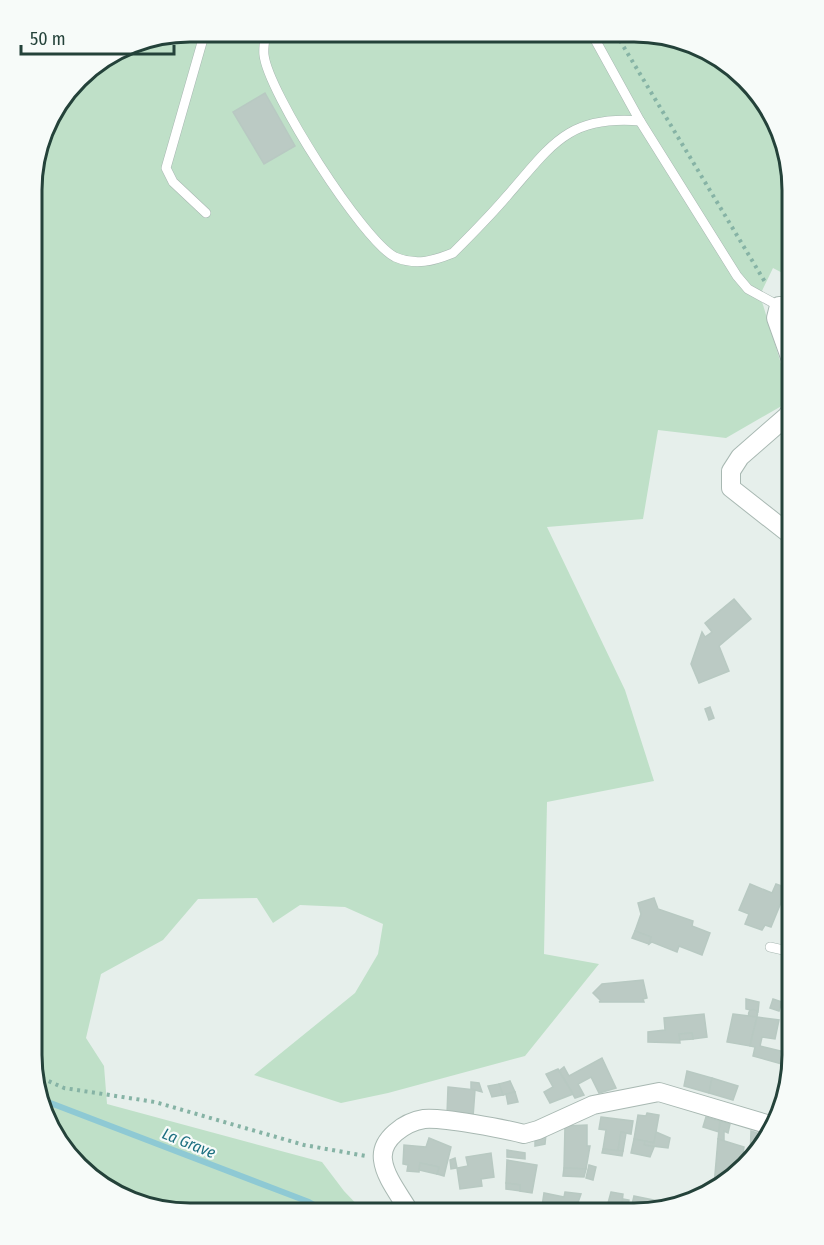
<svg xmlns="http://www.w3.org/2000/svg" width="824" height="1245" font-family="'Fira Sans Condensed',sans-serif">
<rect width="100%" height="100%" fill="#e6efeb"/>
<!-- green -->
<polygon fill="#bfe0c8" points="190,32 665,34 731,64 780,129 792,190 792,278 773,268 760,295 792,400 726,438 658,430 643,519 547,527 625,690 654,781 547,802 544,954 599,964 525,1056 388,1093 341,1103 254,1075 355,993 378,954 383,924 345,907 300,905 273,923 257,898 198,899 163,940 101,974 86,1038 104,1066 107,1104 322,1162 344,1191 365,1213 170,1212 94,1181 44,1116 32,1055 33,169 53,111 86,71 139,40"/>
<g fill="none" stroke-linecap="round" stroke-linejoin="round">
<!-- stream -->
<polyline stroke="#8ec9d4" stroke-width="6" points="40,1099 309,1202 328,1213"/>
</g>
<!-- building -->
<g fill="#bbcac4" stroke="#b8c9c2" stroke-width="1.5">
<polygon points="265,93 295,146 264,164 233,112"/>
<polygon points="734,599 751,619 719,646 729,671 699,683 691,664 702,632 705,637 712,632 705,623"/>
<polygon points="710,707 714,718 709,720 705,709"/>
<polygon points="750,884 772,893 776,884 787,888 771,927 765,925 762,930 745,924 749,914 739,910"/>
<polygon points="654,898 658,909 693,921 692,926 710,933 702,955 679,946 677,952 652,942 649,944 651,937 635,931 641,914 638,903"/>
<polygon points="791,904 792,905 792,923 784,920"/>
<polygon points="635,931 651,937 649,944 632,938"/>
<polygon points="643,980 647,998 643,999 644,1002 599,1002 601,1001 593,993 602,984"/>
<polygon points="746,999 759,1002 758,1012 746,1009"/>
<polygon points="773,999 782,1002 779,1011 770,1008"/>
<circle cx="753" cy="1014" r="4.5"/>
<polygon points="704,1014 707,1037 693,1039 692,1033 679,1034 680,1043 648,1042 648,1032 665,1030 664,1018"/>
<polygon points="733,1014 757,1017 750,1046 727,1042"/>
<polygon points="757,1017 779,1020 775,1039 762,1037 760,1046 785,1052 782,1064 753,1056 755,1047 750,1046"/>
<polygon points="792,1028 792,1067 782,1064"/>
<polygon points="692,1033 693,1039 680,1040 679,1034"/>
<polygon points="602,1058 616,1088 599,1093 591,1077 578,1084 584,1095 575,1098 559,1071 564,1067 569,1076"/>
<polygon points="558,1069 573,1094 550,1103 544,1092 553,1087 546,1074"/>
<polygon points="687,1071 712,1078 709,1093 684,1086"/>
<polygon points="712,1078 738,1086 733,1100 709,1093"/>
<polygon points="510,1081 515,1092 503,1095 499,1084"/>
<polygon points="471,1082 479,1083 482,1092 471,1089"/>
<polygon points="499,1084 503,1095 492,1097 488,1086"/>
<polygon points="448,1087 475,1090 473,1117 447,1115"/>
<polygon points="515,1092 518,1102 508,1104 506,1094"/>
<polygon points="647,1113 659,1115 654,1143 634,1139 638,1115 646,1116"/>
<polygon points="601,1117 633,1121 631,1134 621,1132 618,1151 603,1149 606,1130 599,1129"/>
<polygon points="706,1117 720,1121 719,1132 703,1127"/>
<polygon points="720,1121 730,1124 728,1133 724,1131 724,1141 718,1139"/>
<polygon points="587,1125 587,1146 590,1146 586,1169 564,1168 565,1126"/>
<polygon points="751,1131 766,1136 760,1151 750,1159"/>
<polygon points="621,1132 626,1133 623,1151 618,1151"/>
<polygon points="656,1132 670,1138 668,1148 644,1145 645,1141 654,1143"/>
<polygon points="546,1134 545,1144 535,1146 535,1139"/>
<polygon points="429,1138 451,1147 444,1176 437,1174 439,1167 420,1163 419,1172 407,1171 408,1165 403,1164 404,1145 426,1147"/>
<polygon points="634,1139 645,1141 644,1145 654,1147 650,1157 631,1153"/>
<polygon points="718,1139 744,1147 741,1165 714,1186"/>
<polygon points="603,1149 623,1151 622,1156 602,1153"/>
<polygon points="507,1150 525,1153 525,1159 507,1157"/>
<polygon points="491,1153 494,1177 481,1179 482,1186 460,1189 457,1168 468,1166 466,1157"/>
<polygon points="455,1158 457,1168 451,1169 450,1160"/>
<polygon points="507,1160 537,1165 532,1193 520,1191 520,1185 506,1183"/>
<polygon points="420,1163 439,1167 437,1174 419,1170"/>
<polygon points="589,1165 596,1167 593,1180 586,1178"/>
<polygon points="564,1168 586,1169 584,1177 563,1176"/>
<polygon points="506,1183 520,1185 520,1191 506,1189"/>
<polygon points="565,1192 581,1194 575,1211 566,1209 565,1213 541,1213 544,1193 564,1197"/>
<polygon points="611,1192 623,1194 621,1211 612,1209 613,1204 608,1203"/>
<polygon points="634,1196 678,1205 630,1213"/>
<polygon points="623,1199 629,1200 627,1211 620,1213"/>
<polygon points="597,1203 610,1206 609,1213 581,1213 582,1209 595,1211"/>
</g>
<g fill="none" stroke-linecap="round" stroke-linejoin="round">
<!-- lane casing -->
<g stroke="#a8b8b2" stroke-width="10">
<g id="lane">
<polyline points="205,32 166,168 173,182 206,213"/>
<path d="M266,32C265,39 263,48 264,55C268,92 363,241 395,257C416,266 433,261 453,253C471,235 490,216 507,196C551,146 567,115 640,121"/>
<polyline points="592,34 640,121 737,276 748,289 779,306"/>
<polyline points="770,947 792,952"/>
</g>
</g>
<!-- street casing -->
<g stroke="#a8b8b2" stroke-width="20">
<g id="street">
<polyline points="792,363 776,318 779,306 792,306"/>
<polyline points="792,536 731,488 731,471 740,457 787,416 792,408"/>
<path d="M410,1213C402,1198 385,1178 383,1160C380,1139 405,1122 424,1119C442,1117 505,1129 524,1134L538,1130L593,1105L659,1092L770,1125"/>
</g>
</g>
<!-- path -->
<g stroke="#86b3a5" stroke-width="4" stroke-dasharray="3 4.5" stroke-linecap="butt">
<polyline points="616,34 765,282"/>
<polyline points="35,1075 64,1088 155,1102 304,1145 366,1156"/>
</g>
<!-- lane -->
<use href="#lane" stroke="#fff" stroke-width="9"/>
<!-- street -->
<use href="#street" stroke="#fff" stroke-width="18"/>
</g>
<g text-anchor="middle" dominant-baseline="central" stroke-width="4.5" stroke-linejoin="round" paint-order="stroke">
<!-- water labels -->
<g font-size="16" font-style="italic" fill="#1c6f80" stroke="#f7fbf9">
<text transform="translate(189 1143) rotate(22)">La Grave</text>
</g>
</g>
<!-- crop -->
<path d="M0 0H824V1245H0ZM190 42H634A148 148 0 0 1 782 190V1055A148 148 0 0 1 634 1203H190A148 148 0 0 1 42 1055V190A148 148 0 0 1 190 42Z" fill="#f7fbf9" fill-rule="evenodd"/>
<path fill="none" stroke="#24423a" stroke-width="3" d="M190 42H634A148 148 0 0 1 782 190V1055A148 148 0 0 1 634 1203H190A148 148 0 0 1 42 1055V190A148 148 0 0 1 190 42Z"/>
<!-- scale -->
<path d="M21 45v9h153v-9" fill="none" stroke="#24423a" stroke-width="3"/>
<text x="30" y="45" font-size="18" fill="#24423a" stroke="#f7fbf9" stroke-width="4.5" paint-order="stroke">50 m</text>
</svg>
